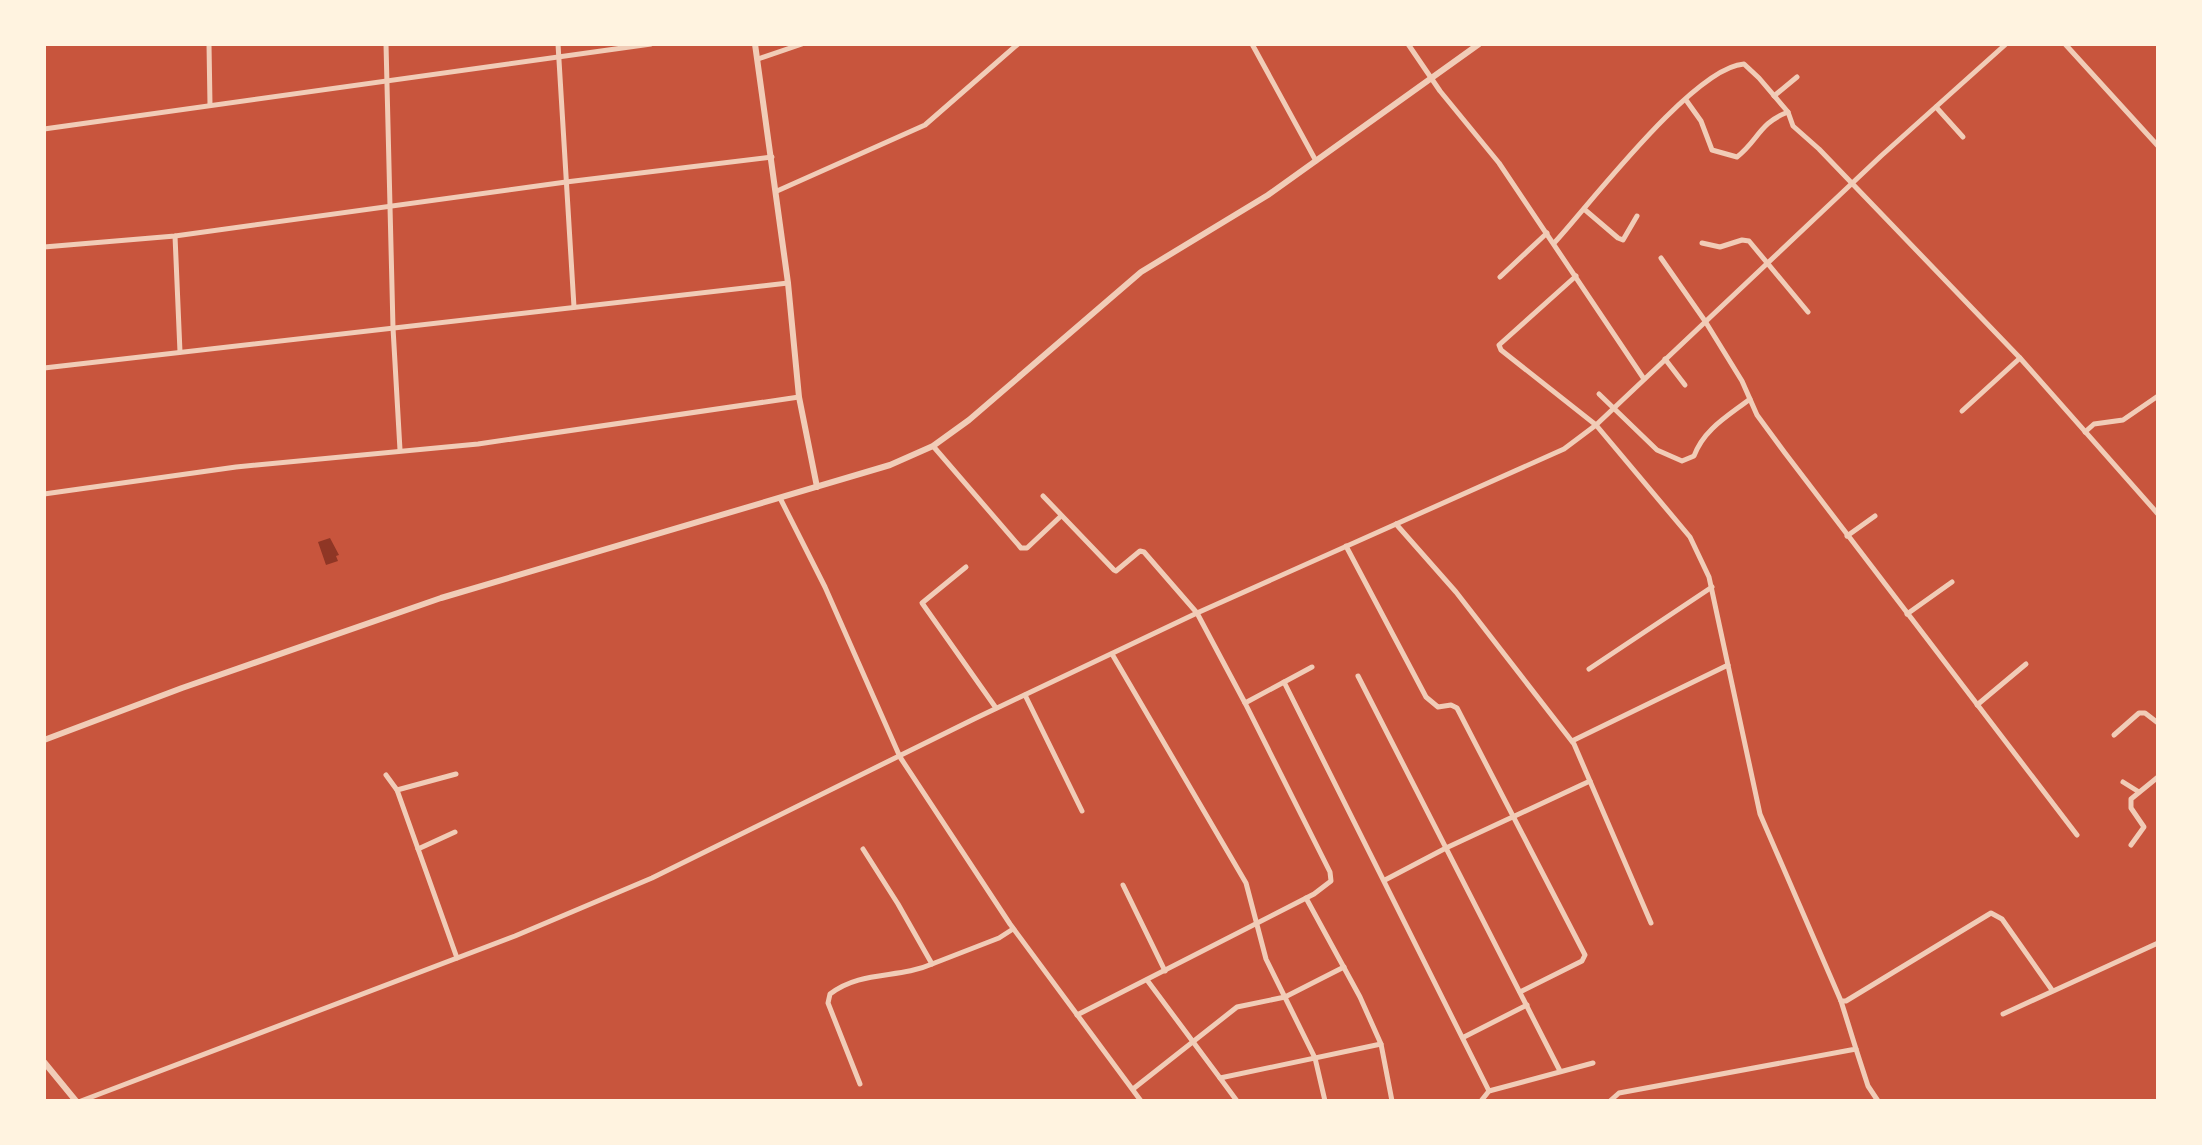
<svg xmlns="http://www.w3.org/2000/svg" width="2202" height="1145" font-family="'Fira Sans',sans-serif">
<rect width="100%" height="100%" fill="#c8553d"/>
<!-- water -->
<polygon fill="#8f3625" points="330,538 339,555 336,556 338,561 326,565 318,542"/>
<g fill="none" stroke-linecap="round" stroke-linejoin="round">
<!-- minor -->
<g stroke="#f1ccb7" stroke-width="5">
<polyline points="209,44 210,105"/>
<polyline points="386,44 393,328 400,450"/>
<polyline points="558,44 574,307"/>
<polyline points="1252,44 1316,161"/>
<polyline points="1408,44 1440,91 1499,163 1644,379"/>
<polyline points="2065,44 2158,146"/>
<polyline points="758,59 802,44"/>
<polyline points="1774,96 1797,77"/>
<path d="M1686,100L1701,121L1712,150L1737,157C1758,141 1759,123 1788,112"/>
<polyline points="1936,107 1963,137"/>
<polyline points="44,129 651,44"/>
<polyline points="777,191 925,125 1018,44"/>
<polyline points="1584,209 1618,238 1623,240 1637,216"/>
<polyline points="175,236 180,352"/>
<path d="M1555,242C1590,204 1694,67 1744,64L1759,78L1788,112L1793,126L1819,149L2020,358L2158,514"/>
<polyline points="1702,243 1720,247 1742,240 1749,241 1808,312"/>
<polyline points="44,247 175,236 566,182 772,157"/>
<polyline points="1661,258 1705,321 1742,381 1757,415 1785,453 2077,835"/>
<polyline points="1576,276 1499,345 1501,350 1596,425 1690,537 1709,577 1760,814 1841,1001 1846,1001 1991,913 2002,919 2052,990"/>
<polyline points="1500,277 1547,233"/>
<polyline points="1665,359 1685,385"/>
<polyline points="44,368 788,283"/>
<path d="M1599,394L1657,450L1682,461L1694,456C1704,429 1728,416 1750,399"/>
<polyline points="1962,411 2020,358"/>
<polyline points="2085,432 2094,424 2123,420 2158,396"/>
<polyline points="933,446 1021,548 1027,548 1061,516"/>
<polyline points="44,494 236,467 478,444 799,397"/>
<polyline points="1043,496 1114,570 1116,571 1140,551 1144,552 1197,613 1245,703 1312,667"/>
<polyline points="780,498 825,587 900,757 1010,924 1141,1101"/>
<polyline points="1396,524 1456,592 1574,744 1651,923"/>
<polyline points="1847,536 1875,516"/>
<polyline points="1346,546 1426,697 1438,707 1451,705 1457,708 1585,955 1582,961 1520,992"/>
<polyline points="966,567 922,603 996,708"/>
<polyline points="1907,614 1952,582"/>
<polyline points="1112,654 1246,883 1266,959 1315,1058 1325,1101"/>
<polyline points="1589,669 1712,587"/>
<polyline points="1358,676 1560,1071"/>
<polyline points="1284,682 1489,1091"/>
<polyline points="1025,695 1082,811"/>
<polyline points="1977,705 2026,664"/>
<polyline points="2114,735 2139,713 2145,713 2158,723"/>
<polyline points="1572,741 1728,665"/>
<polyline points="386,775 397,790 457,958"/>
<polyline points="2123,782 2139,792"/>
<polyline points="397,790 456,774"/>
<polyline points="2131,845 2144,827 2131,808 2131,799 2158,777"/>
<polyline points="418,849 455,832"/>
<polyline points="863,849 898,904 932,964 999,938 1013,929"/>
<polyline points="1385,880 1446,848 1590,781"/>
<polyline points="1123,885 1165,971"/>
<polyline points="1306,898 1360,997 1381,1044 1392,1101"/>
<polyline points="1147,980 1220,1078"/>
<polyline points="2003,1014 2158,943"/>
<polyline points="1077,1015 1314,894 1331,881 1330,872 1245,703"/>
<polyline points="1464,1037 1527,1005"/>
<polyline points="1856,1049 1868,1086 1878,1101"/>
<path d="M860,1084L828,1003L830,994C861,970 899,979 932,964"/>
<polyline points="1133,1089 1237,1007 1285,997 1344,967"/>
<polyline points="81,1101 515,936 652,878 974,719 1197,613 1564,449 1596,425 1881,156 2006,44"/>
<polyline points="1237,1101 1220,1078 1381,1044"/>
<polyline points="1481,1101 1489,1091 1593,1063"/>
<polyline points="1610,1101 1619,1093 1856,1049 1841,1001"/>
</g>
<!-- tertiary -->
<g stroke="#f1ccb7" stroke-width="6">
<polyline points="755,44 788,283 799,397 817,487"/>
<polyline points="44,740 182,688 441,598 890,465 933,446 969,420 1141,272 1268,195 1479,44"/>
<polyline points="44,1062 76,1101"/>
</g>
</g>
<!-- border -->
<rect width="2202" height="1145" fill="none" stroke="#fff3e0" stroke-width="92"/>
</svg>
